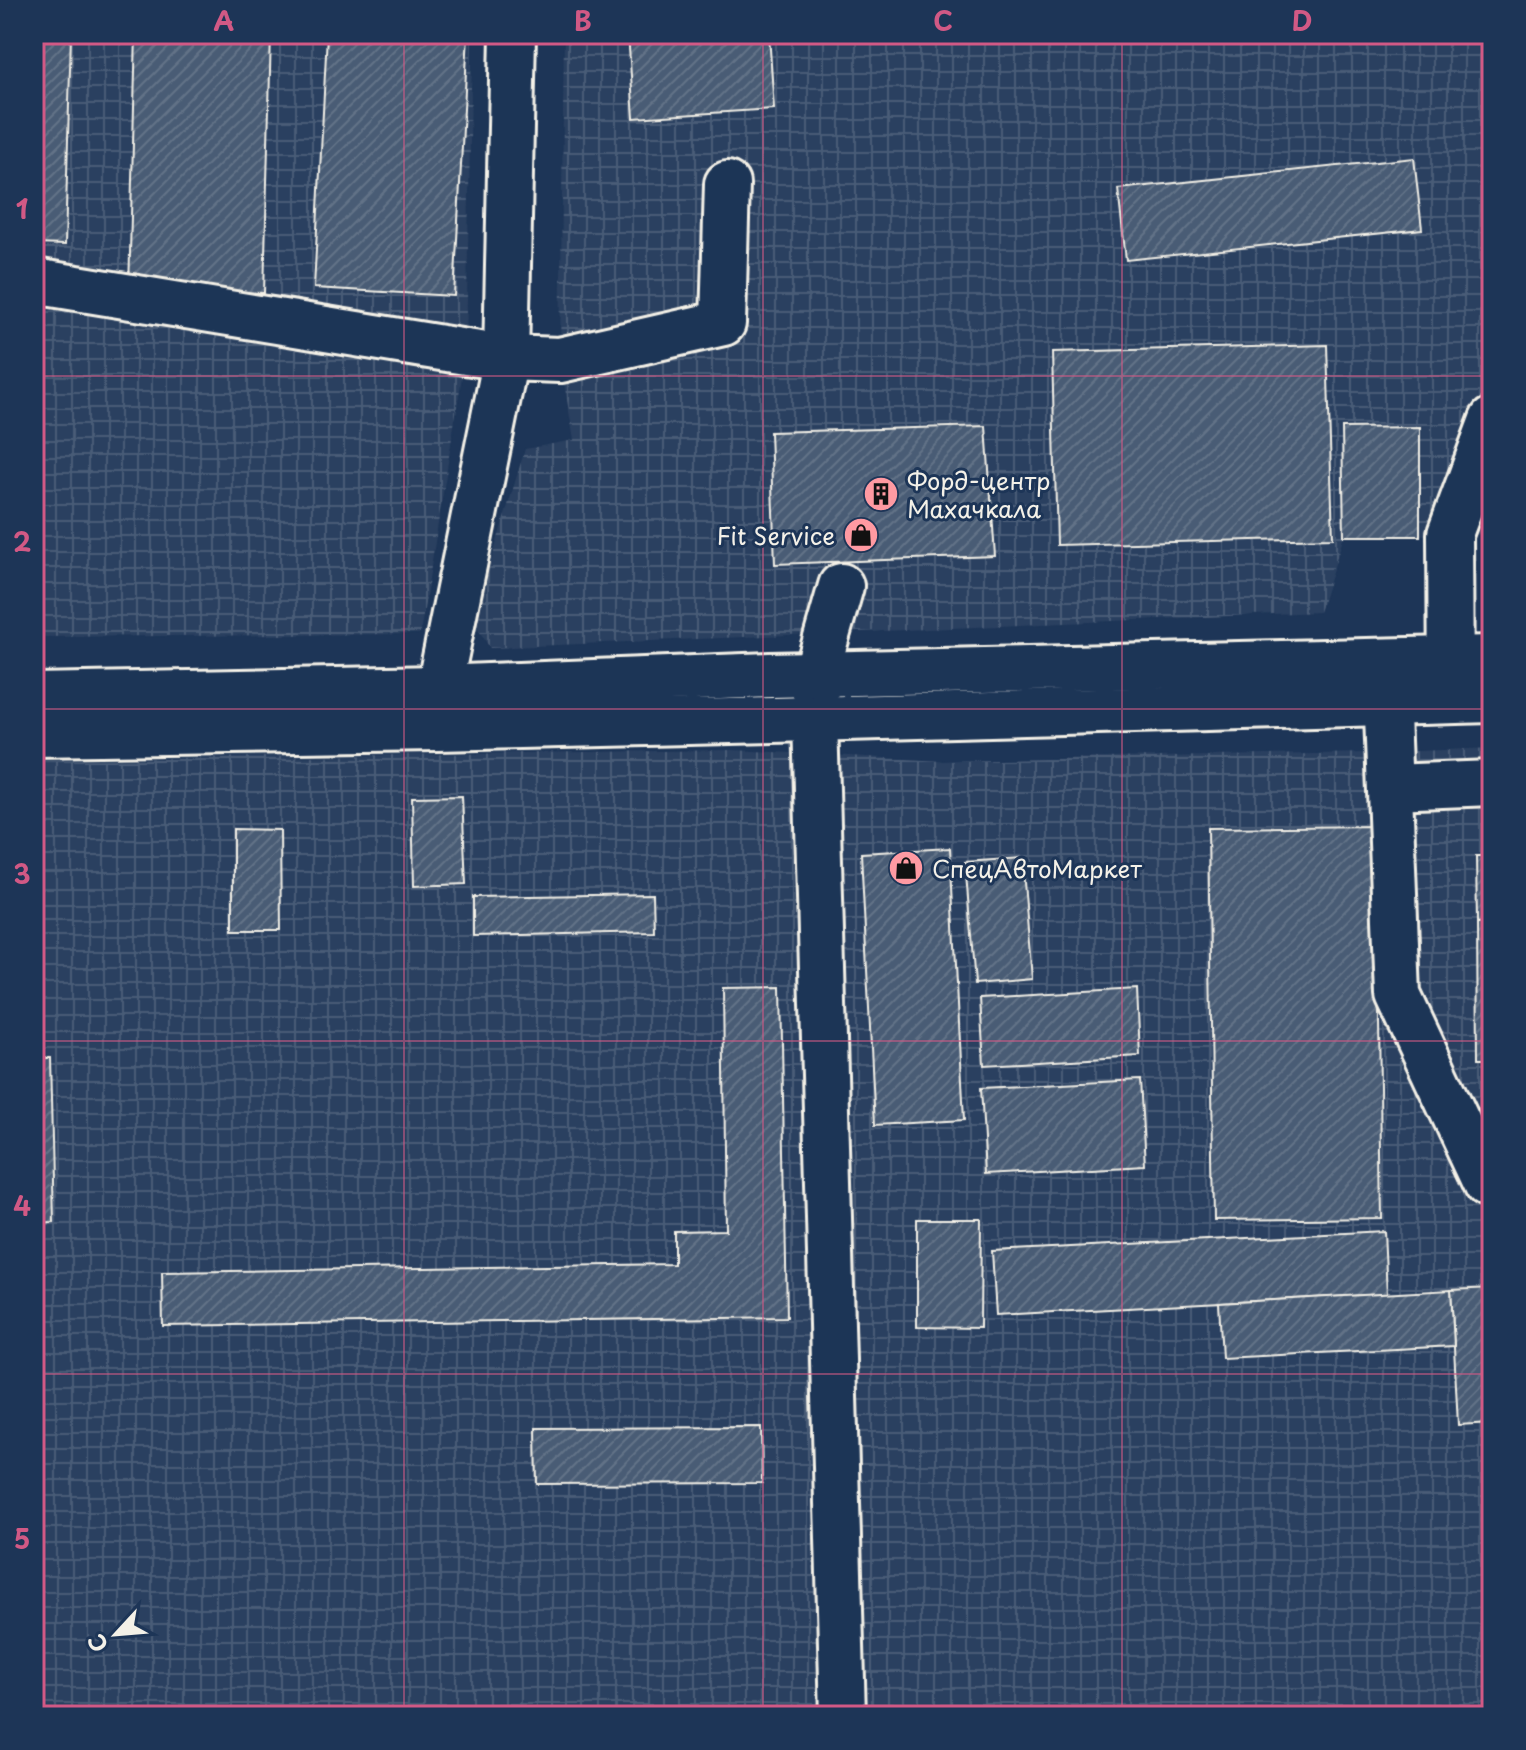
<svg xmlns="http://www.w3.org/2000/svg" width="1526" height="1750" font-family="'Playpen Sans',sans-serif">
<defs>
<pattern id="industrial-grid" width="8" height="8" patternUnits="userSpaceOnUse" patternTransform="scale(2)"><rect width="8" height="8" fill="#2a4060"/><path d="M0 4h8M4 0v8" fill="none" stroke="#4a5c77"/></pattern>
<pattern id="building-hatch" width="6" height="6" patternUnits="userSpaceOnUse" patternTransform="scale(2)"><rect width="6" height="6" fill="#485b74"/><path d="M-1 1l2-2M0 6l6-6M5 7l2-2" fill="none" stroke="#637388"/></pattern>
</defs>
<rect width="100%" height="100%" fill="#1d3557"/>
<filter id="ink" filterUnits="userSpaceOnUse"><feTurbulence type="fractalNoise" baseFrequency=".0125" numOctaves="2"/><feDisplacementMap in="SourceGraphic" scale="16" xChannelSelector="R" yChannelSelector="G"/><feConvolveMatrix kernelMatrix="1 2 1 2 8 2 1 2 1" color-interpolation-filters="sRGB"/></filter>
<g filter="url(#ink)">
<!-- industrial -->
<g fill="url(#industrial-grid)">
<polygon points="34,34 472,34 466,352 420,634 34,637"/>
<polygon points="564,34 1492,34 1492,534 1344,536 1319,612 490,648 473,621 525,449 574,440 560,360"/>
<polygon points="1492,748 1492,1716 34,1716 34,760 733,750 943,761 1369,753"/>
</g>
<!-- building -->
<g fill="url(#building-hatch)" stroke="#f4f1e8" stroke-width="2">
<polygon points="34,34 71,34 65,245 34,244"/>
<polygon points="136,34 271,34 264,293 129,289"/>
<polygon points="327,34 468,34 454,296 314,288"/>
<polygon points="628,34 769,34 774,109 634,118"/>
<polygon points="1414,158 1422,229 1126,260 1118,189"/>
<polygon points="1327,345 1333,538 1057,545 1052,352"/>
<polygon points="986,426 995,556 775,564 770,432"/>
<polygon points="1420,427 1420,536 1344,536 1342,428"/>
<polygon points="1488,502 1492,502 1492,534 1486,534"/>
<polygon points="462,796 466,884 414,886 412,797"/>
<polygon points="1376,826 1382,1218 1214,1220 1208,828"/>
<polygon points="233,829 280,830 281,930 233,930"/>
<polygon points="950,848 964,1120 875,1125 861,853"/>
<polygon points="1476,856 1492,856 1492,922 1477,923"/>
<polygon points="1022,858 1032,979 975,984 965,862"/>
<polygon points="653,894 654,932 473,936 473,897"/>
<polygon points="1492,922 1492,1059 1478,1059 1477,923"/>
<polygon points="781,987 787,1317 163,1326 162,1272 674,1264 674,1231 726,1230 723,988"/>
<polygon points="1137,989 1140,1056 984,1065 980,998"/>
<polygon points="34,1058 50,1058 54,1222 34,1223"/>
<polygon points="1140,1080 1145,1165 986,1174 981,1088"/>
<polygon points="917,1219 981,1219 980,1328 917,1327"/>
<polygon points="1384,1231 1387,1294 996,1315 992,1251"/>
<polygon points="1492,1288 1492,1423 1458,1425 1451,1290"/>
<polygon points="1451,1290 1454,1346 1222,1358 1219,1303"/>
<polygon points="761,1427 762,1483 537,1484 536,1428"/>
</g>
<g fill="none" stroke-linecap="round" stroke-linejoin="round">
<!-- minor casing -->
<g stroke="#f4f1e8" stroke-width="50">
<g id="minor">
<polyline points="34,281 466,352 506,358 560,360 723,323 727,184"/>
<polyline points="841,586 816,674 815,719 843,1716"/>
<polyline points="1385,664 1398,995 1487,1185 1492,1186"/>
<polyline points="1451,698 1450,534 1492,420"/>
<polyline points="438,725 439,688 506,358 513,34"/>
<polyline points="1391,787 1492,783"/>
</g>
</g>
<!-- major casing -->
<g stroke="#f4f1e8" stroke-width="50">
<g id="major">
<polyline points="34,696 439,688 770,675 1492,658"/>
<polyline points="34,734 438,728 773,720 1492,700"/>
</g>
</g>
<!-- minor -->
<use href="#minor" stroke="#1d3557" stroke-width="44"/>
<!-- major -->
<use href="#major" stroke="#1d3557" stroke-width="44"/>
</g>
</g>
<!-- grid -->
<path fill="none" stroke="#d15985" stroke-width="2" stroke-opacity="0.55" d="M404,34V1716M763,34V1716M1122,34V1716M34,376H1492M34,709H1492M34,1041H1492M34,1374H1492"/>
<!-- icons -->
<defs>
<g id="building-disc" transform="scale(1.8)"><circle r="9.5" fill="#ff9aa2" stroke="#1d3557"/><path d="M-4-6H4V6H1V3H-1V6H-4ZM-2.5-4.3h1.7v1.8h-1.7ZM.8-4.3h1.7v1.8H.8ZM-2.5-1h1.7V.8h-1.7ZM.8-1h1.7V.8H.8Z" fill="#111"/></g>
<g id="shop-disc" transform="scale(1.8)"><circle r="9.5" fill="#ff9aa2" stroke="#1d3557"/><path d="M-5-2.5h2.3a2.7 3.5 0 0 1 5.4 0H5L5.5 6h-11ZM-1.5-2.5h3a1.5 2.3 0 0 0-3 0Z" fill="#111"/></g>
</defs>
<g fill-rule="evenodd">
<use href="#building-disc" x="881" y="494"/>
<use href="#shop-disc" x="861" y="535"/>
<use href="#shop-disc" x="906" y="868"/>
</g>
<g text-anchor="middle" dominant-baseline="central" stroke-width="6" stroke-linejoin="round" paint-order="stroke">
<!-- poi labels -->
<g font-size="24" fill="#f4f1e8" stroke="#1d3557" text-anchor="start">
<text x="907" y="480">Форд-центр<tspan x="907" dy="28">Махачкала</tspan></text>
<text x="835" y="535" text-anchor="end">Fit Service</text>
<text x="932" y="868">СпецАвтоМаркет</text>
</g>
</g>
<!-- margin -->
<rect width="1526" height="1750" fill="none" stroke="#1d3557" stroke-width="88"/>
<!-- north arrow -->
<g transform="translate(116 1634) rotate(244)" stroke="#1d3557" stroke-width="6" paint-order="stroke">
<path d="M0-6L14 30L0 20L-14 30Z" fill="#f4f1e8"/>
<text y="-12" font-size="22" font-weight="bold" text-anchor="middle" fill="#f4f1e8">С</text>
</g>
<rect x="44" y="44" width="1438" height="1662" fill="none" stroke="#d15985" stroke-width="3"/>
<g font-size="26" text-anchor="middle" font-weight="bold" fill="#d15985">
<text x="224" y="31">A</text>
<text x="583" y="31">B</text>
<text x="943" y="31">C</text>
<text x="1302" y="31">D</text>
<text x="22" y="219">1</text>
<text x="22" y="552">2</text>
<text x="22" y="884">3</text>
<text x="22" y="1216">4</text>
<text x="22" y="1549">5</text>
</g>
</svg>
